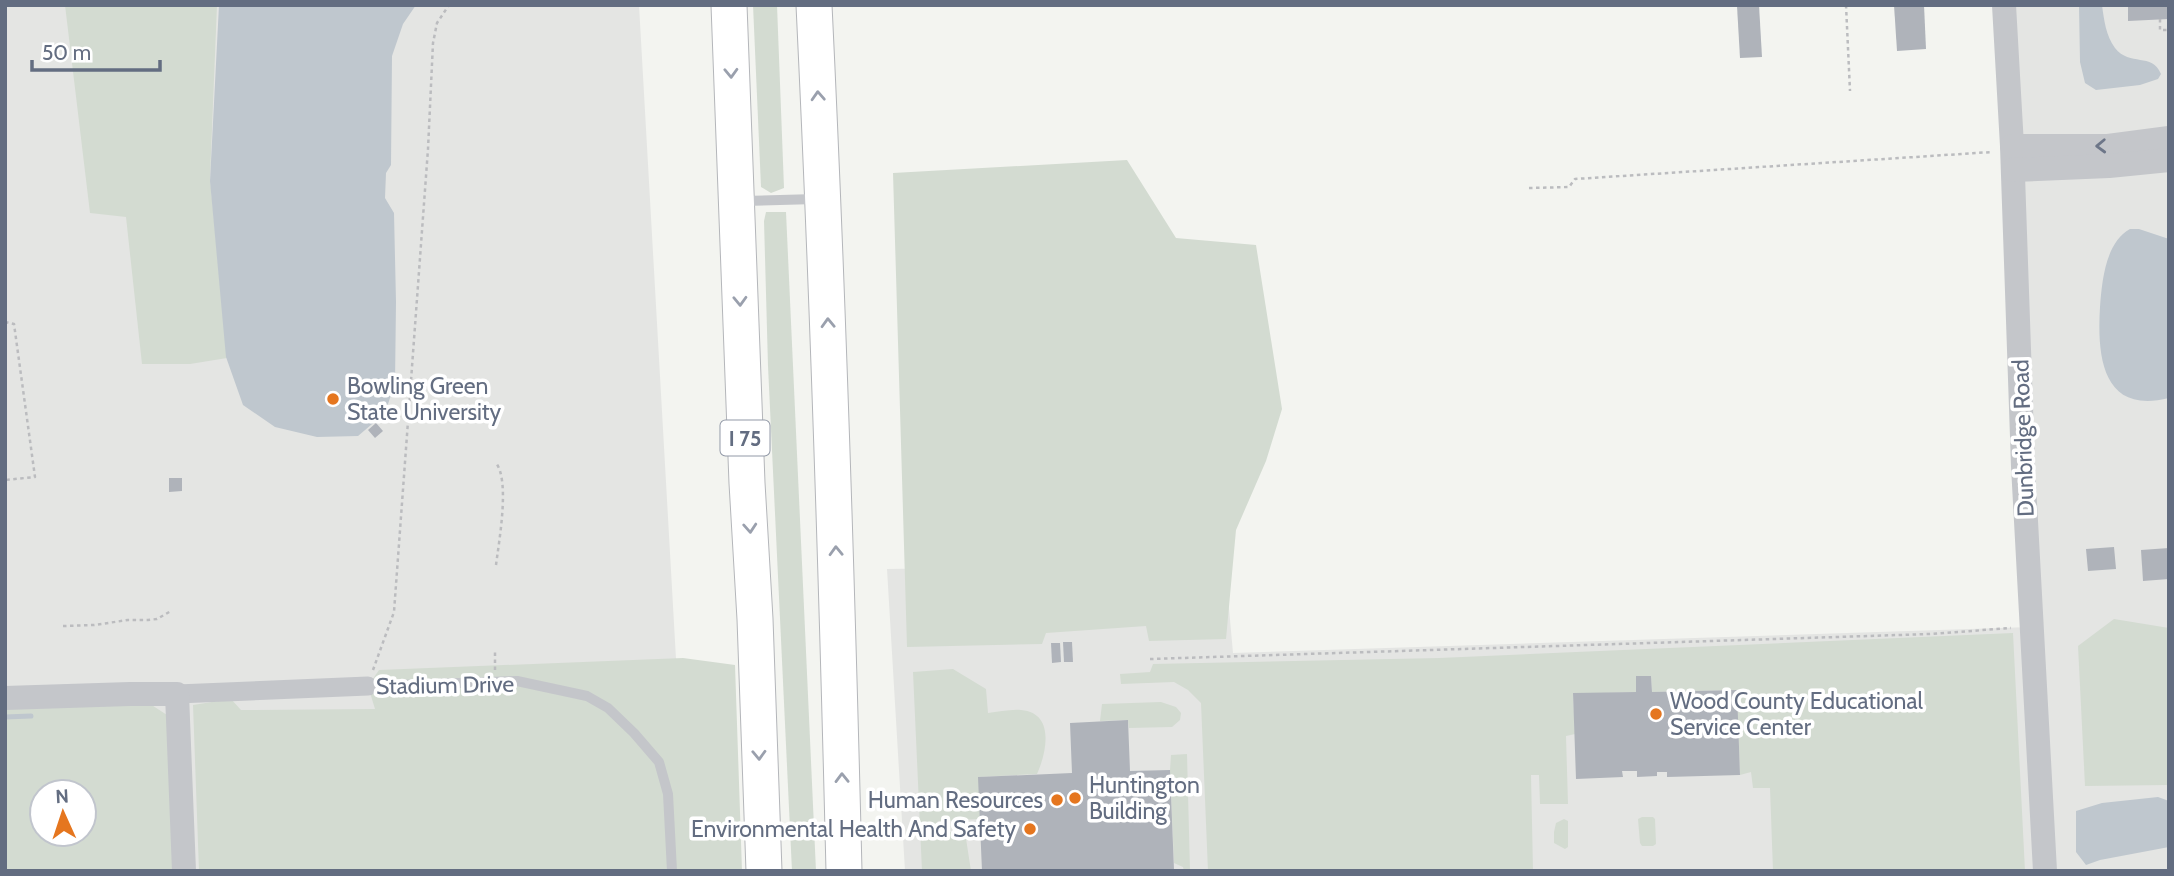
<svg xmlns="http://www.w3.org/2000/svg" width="2174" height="876" font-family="Cabin,sans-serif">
<rect width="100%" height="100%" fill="#f3f4f0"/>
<!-- built -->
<g fill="#e4e5e3" fill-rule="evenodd">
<path d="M5,5H639L688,871H5ZM42,792H84V834H42Z"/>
<polygon points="2004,5 2169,5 2169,871 905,871 887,569 1225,564 1233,653 2031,627"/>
</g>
<!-- green -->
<g fill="#d3dbd1" fill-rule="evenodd">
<polygon points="65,5 217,5 210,178 227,358 190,364 142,364 126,217 90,213"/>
<polygon points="753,5 777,5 784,188 771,193 761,187"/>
<polygon points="1127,160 1176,238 1256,245 1282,409 1266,461 1236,530 1226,639 1149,641 1146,626 1046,633 1042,644 907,647 893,173"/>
<polygon points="766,212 786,212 816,871 792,871 768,366 764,221"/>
<polygon points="2114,619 2169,628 2169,785 2085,786 2078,646"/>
<polygon points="2013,633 2025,871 1773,871 1770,788 1753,788 1751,772 1740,775 1737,690 1652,692 1651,676 1636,676 1636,692 1573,694 1575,734 1566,736 1568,804 1540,804 1539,775 1531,775 1533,871 1208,871 1201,703 1188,690 1174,682 1121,684 1120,674 1150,672 1153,664 1439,658"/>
<polygon points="683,658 735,665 742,871 199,871 193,705 231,699 241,710 375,709 368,686 379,670"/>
<path d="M953,669L986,689L988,713C998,712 1011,709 1021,710C1056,713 1046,754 1037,774L979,777L980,819L938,821L935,826L937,832H965L971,871H922L913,672Z"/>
<path d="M147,702L167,715L177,871H5V708ZM42,792H84V834H42Z"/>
<polygon points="1161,702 1176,707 1181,713 1180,720 1172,727 1129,728 1128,720 1100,721 1102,704"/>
<polygon points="1187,754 1190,871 1184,871 1183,867 1174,863 1170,770 1171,755"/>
<polygon points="1642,817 1653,817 1655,819 1656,844 1653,846 1642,846 1640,843 1638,819"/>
<polygon points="1564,819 1568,821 1568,847 1565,849 1554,843 1554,832 1556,823"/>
</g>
<!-- water -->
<g fill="#bfc7ce">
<polygon points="219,5 416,5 403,24 392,56 391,165 386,173 385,198 394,213 396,302 395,383 385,413 358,436 317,437 275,427 243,405 226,357 210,181"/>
<path d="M2079,5H2102C2104,20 2106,36 2115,48C2130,67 2152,52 2161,74L2158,79L2140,85L2096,90L2085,83L2080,62Z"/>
<path d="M2130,229H2139L2169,239V398C2102,415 2097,356 2100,307C2102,282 2105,243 2130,229Z"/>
<polygon points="2158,797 2169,801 2169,847 2100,860 2086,865 2076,852 2076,811 2102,803"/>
</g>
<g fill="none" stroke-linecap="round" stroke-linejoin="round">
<!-- stream -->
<polyline stroke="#bfc7ce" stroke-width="5" points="5,717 31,716"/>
</g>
<!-- building -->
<g fill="#afb3ba">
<polygon points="1753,5 1759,5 1762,57 1740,58 1737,6"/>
<polygon points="1894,5 1924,5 1926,49 1897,51"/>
<polygon points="2128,5 2169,5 2169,19 2128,21"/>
<polygon points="376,423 383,431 375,438 368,430"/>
<polygon points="169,478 182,478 182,491 169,492"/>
<polygon points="2114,547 2116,569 2088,571 2086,549"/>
<polygon points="2169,548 2169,579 2143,581 2141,550"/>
<polygon points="1063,642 1072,642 1073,662 1064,662"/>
<polygon points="1051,643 1060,643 1061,662 1052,663"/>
<polygon points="1636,676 1651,676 1652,692 1737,690 1740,775 1667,777 1667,772 1657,772 1657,776 1637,777 1637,771 1622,771 1623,777 1576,779 1573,693 1636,692"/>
<polygon points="1128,720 1130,771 1170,770 1174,870 982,871 978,777 1072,773 1070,723"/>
</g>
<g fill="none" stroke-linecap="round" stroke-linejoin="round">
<!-- motorway casing -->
<g stroke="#b4b6ba" stroke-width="37">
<g id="motorway">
<polyline points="729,5 747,483 755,619 764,871"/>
<path d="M814,5C828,294 837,582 844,871"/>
</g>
</g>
<!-- path -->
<g stroke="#bbbcbf" stroke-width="2.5" stroke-dasharray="3.5 3.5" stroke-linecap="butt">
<polyline points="1846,5 1850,91"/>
<polyline points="2160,19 2160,30 2169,30"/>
<polyline points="1529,188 1569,187 1575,179 1992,152"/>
<polyline points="5,322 14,324 35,477 5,480"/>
<path d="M496,565C499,541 510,481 496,463"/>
<polyline points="63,626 94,625 128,620 148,620 157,619 171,611"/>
<polyline points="1150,659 1930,634 2011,628"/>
<polyline points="373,670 394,612 428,149 433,43 437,23 449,5"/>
<polyline points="495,670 495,652"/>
</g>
<!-- service -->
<g stroke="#c4c6ca" stroke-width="10">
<polyline points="743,201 816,199"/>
<polyline points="368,686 517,681 587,696 608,708 634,733 659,762 668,794 672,871"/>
</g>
<!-- minor -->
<polyline stroke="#c4c6ca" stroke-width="19" points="177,694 368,686"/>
<!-- tertiary -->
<g stroke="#c4c6ca" stroke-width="24">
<polyline points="2004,5 2012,146 2023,466 2045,871"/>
<polyline points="2012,146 2108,146 2169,138"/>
<polyline points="2013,170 2109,166 2169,160"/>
<polyline points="5,698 130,694 177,694 184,871"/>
</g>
<!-- motorway -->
<use href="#motorway" stroke="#fff" stroke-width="35"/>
</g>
<!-- one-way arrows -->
<defs><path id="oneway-chevron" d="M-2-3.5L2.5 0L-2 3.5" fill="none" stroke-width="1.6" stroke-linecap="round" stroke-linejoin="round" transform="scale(1.75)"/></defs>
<g stroke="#9aa0ad">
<use href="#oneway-chevron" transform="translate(731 73) rotate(88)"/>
<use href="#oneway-chevron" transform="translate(818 96) rotate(-93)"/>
<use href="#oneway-chevron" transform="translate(740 301) rotate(88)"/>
<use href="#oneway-chevron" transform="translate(828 323) rotate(-92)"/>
<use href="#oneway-chevron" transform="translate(750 528) rotate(86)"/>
<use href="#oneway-chevron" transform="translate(836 551) rotate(-92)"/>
<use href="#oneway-chevron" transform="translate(759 755) rotate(88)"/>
<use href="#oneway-chevron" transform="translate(842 778) rotate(-91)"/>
</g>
<use stroke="#6d7688" href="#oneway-chevron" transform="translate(2101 146) rotate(178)"/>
<!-- markers -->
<g fill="#e5761f" stroke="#fff" stroke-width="2.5">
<circle cx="333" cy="399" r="7"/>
<circle cx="1656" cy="714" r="7"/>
<circle cx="1075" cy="798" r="7"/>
<circle cx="1057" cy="800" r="7"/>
<circle cx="1030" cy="829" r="7"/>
</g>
<g text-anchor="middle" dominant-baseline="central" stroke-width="7" stroke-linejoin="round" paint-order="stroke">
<!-- shield labels -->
<rect fill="#fff" stroke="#9299a7" stroke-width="2" x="720.5" y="420.5" width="49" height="35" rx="5"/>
<g font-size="21" font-weight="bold" fill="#636d81">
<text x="745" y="438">I 75</text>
</g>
<!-- poi labels -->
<g font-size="23" fill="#636d81" stroke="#fff" text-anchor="start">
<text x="347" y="386">Bowling Green<tspan x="347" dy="26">State University</tspan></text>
<text x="1670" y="701">Wood County Educational<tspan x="1670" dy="26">Service Center</tspan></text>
<text x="1089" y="785">Huntington<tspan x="1089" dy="26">Building</tspan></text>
<text x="1043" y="800" text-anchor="end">Human Resources</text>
<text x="1016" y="829" text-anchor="end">Environmental Health And Safety</text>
</g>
<!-- street labels -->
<g font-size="23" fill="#636d81" stroke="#fff">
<text transform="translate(2023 438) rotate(-92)">Dunbridge Road</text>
<text transform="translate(445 685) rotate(-1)">Stadium Drive</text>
</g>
</g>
<!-- border -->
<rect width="2174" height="876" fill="none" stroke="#636d81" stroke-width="14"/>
<!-- north arrow -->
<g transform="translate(63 813) rotate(357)"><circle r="33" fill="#ffffff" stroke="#c1c5cd" stroke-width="2"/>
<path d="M0-5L12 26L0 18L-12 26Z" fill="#e5761f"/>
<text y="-10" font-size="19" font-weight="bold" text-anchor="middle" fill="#636d81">N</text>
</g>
<!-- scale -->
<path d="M32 60v10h128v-10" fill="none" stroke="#636d81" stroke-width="3.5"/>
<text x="42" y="60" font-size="21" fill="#636d81" stroke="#ffffff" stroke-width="5" paint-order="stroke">50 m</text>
</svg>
